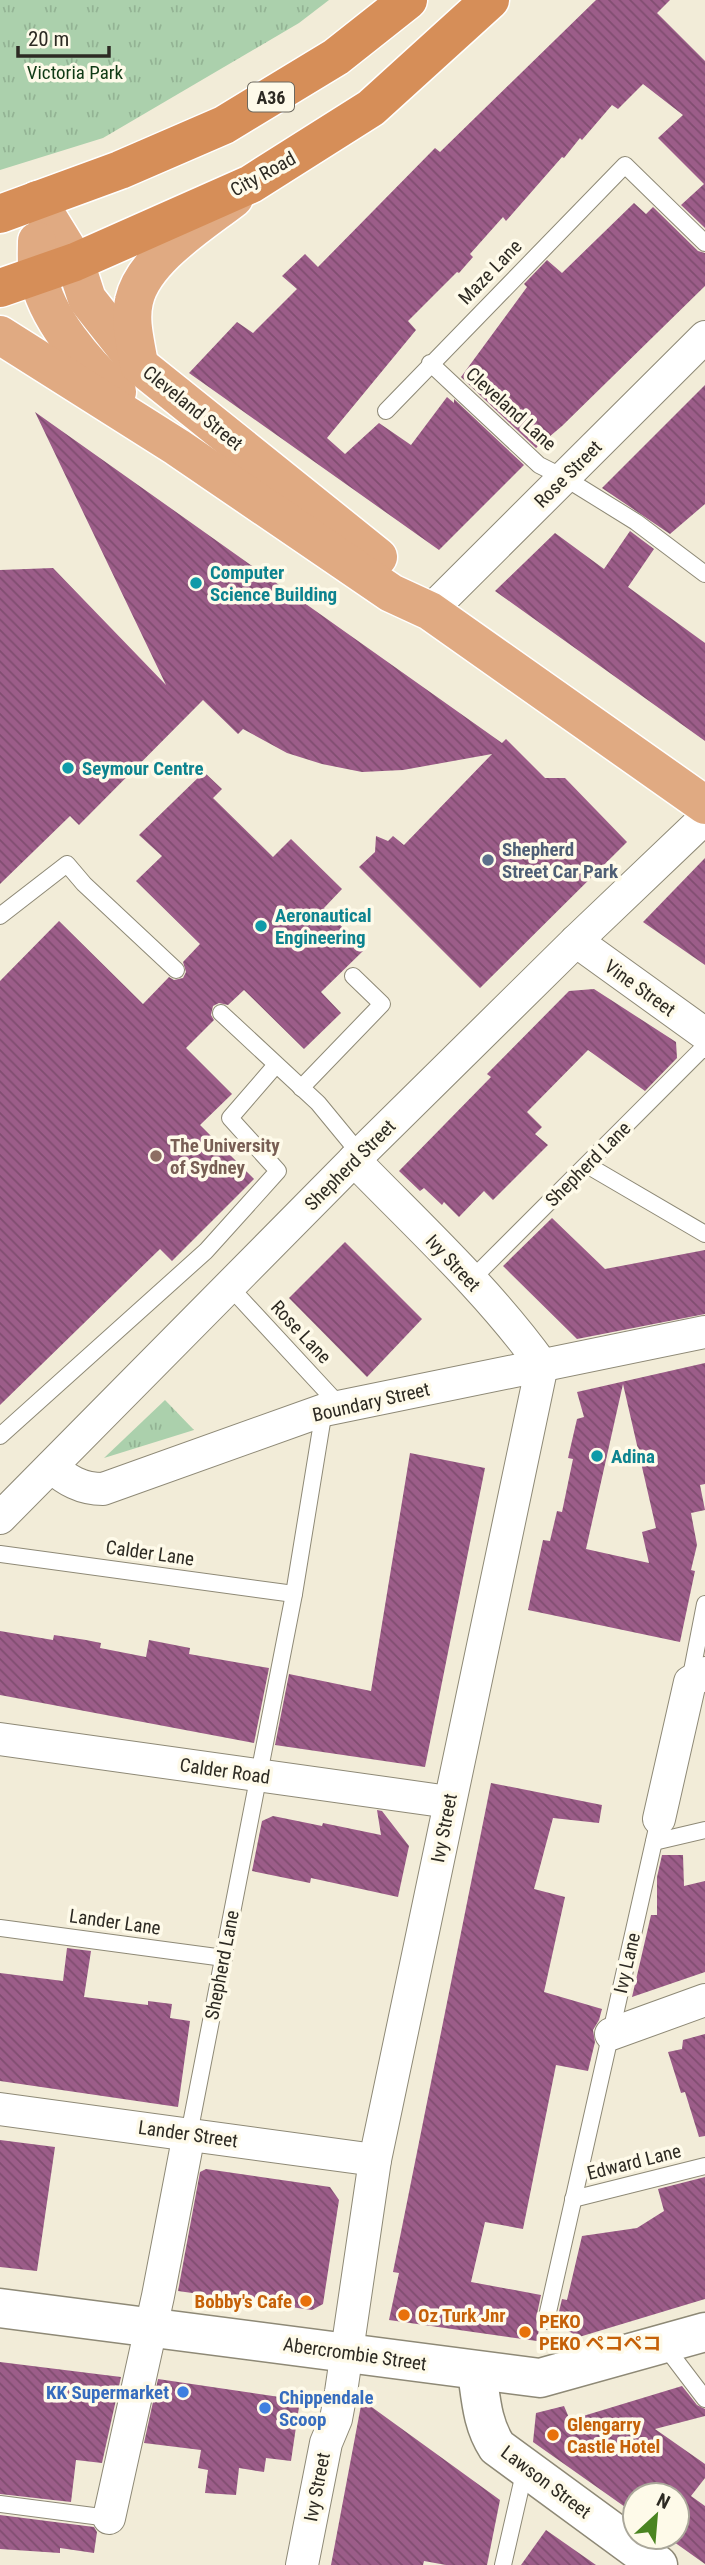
<svg xmlns="http://www.w3.org/2000/svg" width="705" height="2565" font-family="'Roboto Condensed','Noto Sans JP',sans-serif">
<defs>
<pattern id="park-tufts" width="24" height="20" patternUnits="userSpaceOnUse" patternTransform="scale(1.75)"><rect width="24" height="20" fill="#abd0ac"/><path d="M3 7l-1-3M5 7V3M7 7l1-3M15 17l-1-3M17 17v-4M19 17l1-3" fill="none" stroke="#93b394"/></pattern>
<pattern id="building-back-hatch" width="6" height="6" patternUnits="userSpaceOnUse" patternTransform="scale(1.75)"><rect width="6" height="6" fill="#9c5d89"/><path d="M-1 5l2 2M0 0l6 6M5-1l2 2" fill="none" stroke="#804d70"/></pattern>
</defs>
<rect width="100%" height="100%" fill="#f2ecd8"/>
<!-- park -->
<g fill="url(#park-tufts)">
<polygon points="0,0 329,0 299,23 103,138 0,170"/>
<polygon points="165,1400 194,1430 104,1458"/>
</g>
<!-- building -->
<g fill="url(#building-back-hatch)" fill-rule="evenodd">
<polygon points="596,0 670,0 657,13 705,61 705,228 681,205 704,184 658,138 683,115 643,84 618,109 612,105 582,140 580,138 564,158 562,157 506,221 503,217 470,254 473,257 459,273 457,272 408,321 416,330 327,438 345,454 379,423 411,445 447,397 454,403 454,399 524,465 439,550 189,373 237,322 253,333 297,289 282,276 305,254 318,267 435,148 440,152"/>
<polygon points="634,203 646,214 653,207 698,251 705,253 705,286 562,426 536,448 461,377 527,287 524,284 547,260 562,273"/>
<polygon points="705,385 705,504 670,534 602,488"/>
<polygon points="35,412 502,743 506,739 545,778 565,778 627,842 480,988 359,867 375,852 376,836 388,841 393,836 404,845 492,754 403,770 362,772 322,764 287,753 243,729 238,734 203,700 79,825 70,816 0,884 0,570 53,568 166,685"/>
<polygon points="630,531 654,549 628,587 705,643 705,741 495,591 555,533 604,569"/>
<polygon points="204,772 222,789 213,798 273,857 291,839 342,889 324,908 364,950 321,992 341,1013 304,1049 244,990 228,1005 219,1003 213,1006 211,1015 214,1020 186,1048 232,1094 200,1125 254,1179 172,1261 160,1249 0,1405 0,981 59,921 143,1004 169,977 174,980 183,978 186,972 183,962 200,944 136,881 162,856 139,835"/>
<polygon points="705,858 705,965 643,922"/>
<polygon points="594,989 676,1042 677,1058 645,1091 588,1050 527,1112 542,1127 535,1134 548,1145 493,1200 484,1191 459,1217 444,1202 442,1205 424,1188 420,1191 399,1171 491,1077 487,1074 569,991"/>
<polygon points="552,1218 605,1269 705,1250 705,1314 577,1339 503,1266"/>
<polygon points="345,1242 422,1319 367,1377 289,1298"/>
<path d="M705,1363V1484L700,1485L705,1510L691,1513L697,1545L691,1570L695,1571L680,1642L528,1610L543,1540L550,1541L557,1511L562,1512L573,1459L568,1458L577,1419L584,1417L577,1392ZM623,1384L656,1528L642,1532L649,1563L586,1549Z"/>
<polygon points="410,1453 485,1468 425,1767 275,1745 289,1674 371,1691"/>
<polygon points="0,1631 53,1640 54,1635 86,1640 101,1643 100,1648 146,1657 149,1640 190,1648 189,1654 269,1668 254,1743 0,1695"/>
<polygon points="491,1783 602,1805 599,1823 553,1818 534,1889 565,1897 544,1992 602,2009 599,2020 593,2030 595,2042 588,2071 556,2065 523,2229 485,2222 471,2282 541,2295 536,2319 539,2329 537,2341 389,2320 399,2273 393,2272"/>
<polygon points="377,1810 382,1811 409,1846 398,1897 311,1878 310,1883 252,1871 262,1821 273,1816 322,1826 323,1823 381,1835"/>
<polygon points="662,1855 683,1855 684,1886 705,1881 705,1972 632,1997 651,1915 657,1915 657,1877"/>
<polygon points="67,1948 91,1951 84,1997 148,2005 148,2001 172,2004 170,2018 190,2021 178,2107 0,2081 0,1973 63,1981"/>
<polygon points="705,2034 705,2136 699,2137 685,2092 681,2093 668,2052 682,2049 683,2040"/>
<polygon points="0,2140 55,2147 37,2271 0,2267"/>
<polygon points="206,2169 330,2187 339,2200 323,2304 312,2310 178,2291 200,2172"/>
<polygon points="705,2177 705,2299 579,2337 556,2324 562,2299 567,2300 582,2236 637,2228 664,2211 658,2189"/>
<polygon points="0,2362 121,2377 102,2463 76,2460 71,2502 0,2494"/>
<polygon points="158,2379 300,2400 291,2461 266,2458 264,2472 239,2468 236,2495 205,2493 208,2470 198,2468 201,2450 144,2443"/>
<polygon points="682,2386 697,2405 705,2409 705,2416 655,2429 705,2464 705,2478 691,2496 705,2506 705,2564 667,2537 677,2537 677,2495 635,2495 635,2514 533,2442 536,2413 564,2406 570,2420"/>
<polygon points="362,2400 500,2500 487,2565 446,2565 424,2561 423,2565 331,2565"/>
<polygon points="0,2515 94,2527 97,2532 94,2553 60,2548 60,2553 0,2549"/>
<polygon points="546,2530 596,2565 521,2565"/>
</g>
<g fill="none" stroke-linecap="round" stroke-linejoin="round">
<!-- service casing -->
<g stroke="#8e8976" stroke-width="18">
<g id="service">
<polyline points="430,363 539,465 565,478 636,522 705,574"/>
<polyline points="386,411 625,165 705,243"/>
<polyline points="0,916 67,864 84,884 176,970"/>
<polyline points="221,1013 318,1103 360,1154"/>
<polyline points="301,1088 382,1004 353,976"/>
<polyline points="587,1165 705,1234"/>
<polyline points="470,1281 705,1046"/>
<polyline points="229,1286 341,1407"/>
<polyline points="0,1436 206,1251 278,1171 230,1118 275,1066"/>
<polyline points="0,1554 294,1594"/>
<polyline points="690,1681 705,1604"/>
<polyline points="654,1842 705,1830"/>
<polyline points="0,1928 224,1958"/>
<polyline points="189,2134 294,1594 324,1410"/>
<polyline points="573,2199 705,2166"/>
<polyline points="546,2321 659,1819"/>
<polyline points="664,2345 705,2399"/>
<polyline points="0,2504 109,2518"/>
<polyline points="503,2565 525,2469"/>
</g>
</g>
<!-- minor casing -->
<g stroke="#8e8976" stroke-width="34">
<g id="minor">
<polyline points="430,611 705,337"/>
<polyline points="576,941 705,1034"/>
<path d="M51,1467C67,1480 81,1489 103,1489L324,1410L705,1332"/>
<polyline points="0,1518 360,1154 576,941 705,818"/>
<polyline points="0,1739 449,1802"/>
<polyline points="659,1819 690,1682 705,1673"/>
<polyline points="611,2034 705,2000"/>
<polyline points="0,2109 375,2160"/>
<polyline points="109,2518 158,2296 189,2134"/>
<path d="M302,2565L326,2443L336,2419L341,2392L375,2160L542,1365C488,1290 418,1226 354,1160"/>
</g>
</g>
<!-- tertiary casing -->
<g stroke="#8e8976" stroke-width="41">
<g id="tertiary">
<polyline points="0,2308 540,2378 705,2332"/>
<path d="M477,2372C481,2399 482,2424 497,2447L658,2565"/>
</g>
</g>
<!-- primary casing -->
<g stroke="#fff" stroke-width="41">
<g id="primary">
<polyline points="37,200 75,262 87,299 139,365 378,557"/>
<path d="M37,241C37,251 36,264 38,274C45,317 86,364 117,392"/>
<polyline points="0,335 177,447 391,593 430,611 705,805"/>
<path d="M139,365C136,344 129,322 134,301C143,259 202,223 234,198"/>
</g>
</g>
<!-- trunk casing -->
<g stroke="#fff" stroke-width="41">
<g id="trunk">
<polyline points="0,214 120,170 224,125 336,57 408,0"/>
<polyline points="0,288 75,262 251,184 371,108 490,0"/>
</g>
</g>
<!-- service -->
<use href="#service" stroke="#fff" stroke-width="16"/>
<!-- minor -->
<use href="#minor" stroke="#fff" stroke-width="32"/>
<!-- tertiary -->
<use href="#tertiary" stroke="#fff" stroke-width="38"/>
<!-- primary -->
<use href="#primary" stroke="#e0aa82" stroke-width="38"/>
<!-- trunk -->
<use href="#trunk" stroke="#d68e58" stroke-width="38"/>
</g>
<!-- markers -->
<g fill="#0f9aa8" stroke="#fefae9" stroke-width="2.5">
<circle cx="196" cy="583" r="7"/>
<circle cx="68" cy="768" r="7"/>
<circle cx="261" cy="926" r="7"/>
<circle cx="597" cy="1456" r="7"/>
</g>
<circle fill="#5c6f8a" stroke="#fefae9" stroke-width="2.5" cx="488" cy="860" r="7"/>
<circle fill="#8d6e63" stroke="#fefae9" stroke-width="2.5" cx="156" cy="1156" r="7"/>
<g fill="#e8710a" stroke="#fefae9" stroke-width="2.5">
<circle cx="306" cy="2301" r="7"/>
<circle cx="404" cy="2315" r="7"/>
<circle cx="525" cy="2332" r="7"/>
<circle cx="553" cy="2435" r="7"/>
</g>
<g fill="#3f7fe0" stroke="#fefae9" stroke-width="2.5">
<circle cx="183" cy="2392" r="7"/>
<circle cx="265" cy="2408" r="7"/>
</g>
<g text-anchor="middle" dominant-baseline="central" stroke-width="7" stroke-linejoin="round" paint-order="stroke">
<!-- shield labels -->
<rect fill="#fefae9" stroke="#6c685e" stroke-width="2" x="248" y="82.5" width="46" height="29" rx="5"/>
<g font-size="18" font-weight="bold" fill="#2d2a23">
<text x="271" y="97">A36</text>
</g>
<!-- park labels -->
<g font-size="19" fill="#0f3a15" stroke="#fefae9">
<text x="75" y="72">Victoria Park</text>
</g>
<!-- street labels -->
<g font-size="19" fill="#2d2a23" stroke="#fefae9">
<text transform="translate(263 174) rotate(-29)">City Road</text>
<text transform="translate(490 272) rotate(-46)">Maze Lane</text>
<text transform="translate(193 408) rotate(39)">Cleveland Street</text>
<text transform="translate(511 409) rotate(42)">Cleveland Lane</text>
<text transform="translate(568 474) rotate(-45)">Rose Street</text>
<text transform="translate(640 988) rotate(36)">Vine Street</text>
<text transform="translate(588 1164) rotate(-45)">Shepherd Lane</text>
<text transform="translate(350 1165) rotate(-45)">Shepherd Street</text>
<text transform="translate(453 1263) rotate(47)">Ivy Street</text>
<text transform="translate(301 1332) rotate(47)">Rose Lane</text>
<text transform="translate(371 1402) rotate(-13)">Boundary Street</text>
<text transform="translate(150 1553) rotate(8)">Calder Lane</text>
<text transform="translate(225 1771) rotate(8)">Calder Road</text>
<text transform="translate(444 1828) rotate(-79)">Ivy Street</text>
<text transform="translate(115 1922) rotate(8)">Lander Lane</text>
<text transform="translate(627 1963) rotate(-77)">Ivy Lane</text>
<text transform="translate(222 1965) rotate(-79)">Shepherd Lane</text>
<text transform="translate(188 2134) rotate(8)">Lander Street</text>
<text transform="translate(634 2162) rotate(-14)">Edward Lane</text>
<text transform="translate(355 2354) rotate(8)">Abercrombie Street</text>
<text transform="translate(546 2482) rotate(37)">Lawson Street</text>
<text transform="translate(317 2487) rotate(-79)">Ivy Street</text>
</g>
<!-- culture labels -->
<g font-size="19" font-weight="bold" fill="#0d838f" stroke="#fefae9" text-anchor="start">
<text x="210" y="572">Computer<tspan x="210" dy="22">Science Building</tspan></text>
<text x="82" y="768">Seymour Centre</text>
<text x="275" y="915">Aeronautical<tspan x="275" dy="22">Engineering</tspan></text>
<text x="611" y="1456">Adina</text>
</g>
<!-- service labels -->
<g font-size="19" font-weight="bold" fill="#4e5e75" stroke="#fefae9" text-anchor="start">
<text x="502" y="849">Shepherd<tspan x="502" dy="22">Street Car Park</tspan></text>
</g>
<!-- education labels -->
<g font-size="19" font-weight="bold" fill="#785e54" stroke="#fefae9" text-anchor="start">
<text x="170" y="1145">The University<tspan x="170" dy="22">of Sydney</tspan></text>
</g>
<!-- food labels -->
<g font-size="19" font-weight="bold" fill="#c56008" stroke="#fefae9" text-anchor="start">
<text x="292" y="2301" text-anchor="end">Bobby's Cafe</text>
<text x="418" y="2315">Oz Turk Jnr</text>
<text x="539" y="2321">PEKO<tspan x="539" dy="22">PEKO ペコペコ</tspan></text>
<text x="567" y="2424">Glengarry<tspan x="567" dy="22">Castle Hotel</tspan></text>
</g>
<!-- shop labels -->
<g font-size="19" font-weight="bold" fill="#366cbe" stroke="#fefae9" text-anchor="end">
<text x="169" y="2392">KK Supermarket</text>
<text x="279" y="2397" text-anchor="start">Chippendale<tspan x="279" dy="22">Scoop</tspan></text>
</g>
</g>
<!-- north arrow -->
<g transform="translate(656 2516) rotate(26)"><circle r="33" fill="#fefae9" stroke="#aaa79a" stroke-width="2"/>
<path d="M0-5L12 26L0 18L-12 26Z" fill="#4a8421"/>
<text y="-10" font-size="19" font-weight="bold" text-anchor="middle" fill="#2d2a23">N</text>
</g>
<!-- scale -->
<path d="M18 46v10h91v-10" fill="none" stroke="#2d2a23" stroke-width="3.5"/>
<text x="28" y="46" font-size="21" fill="#2d2a23" stroke="#fefae9" stroke-width="5" paint-order="stroke">20 m</text>
</svg>
